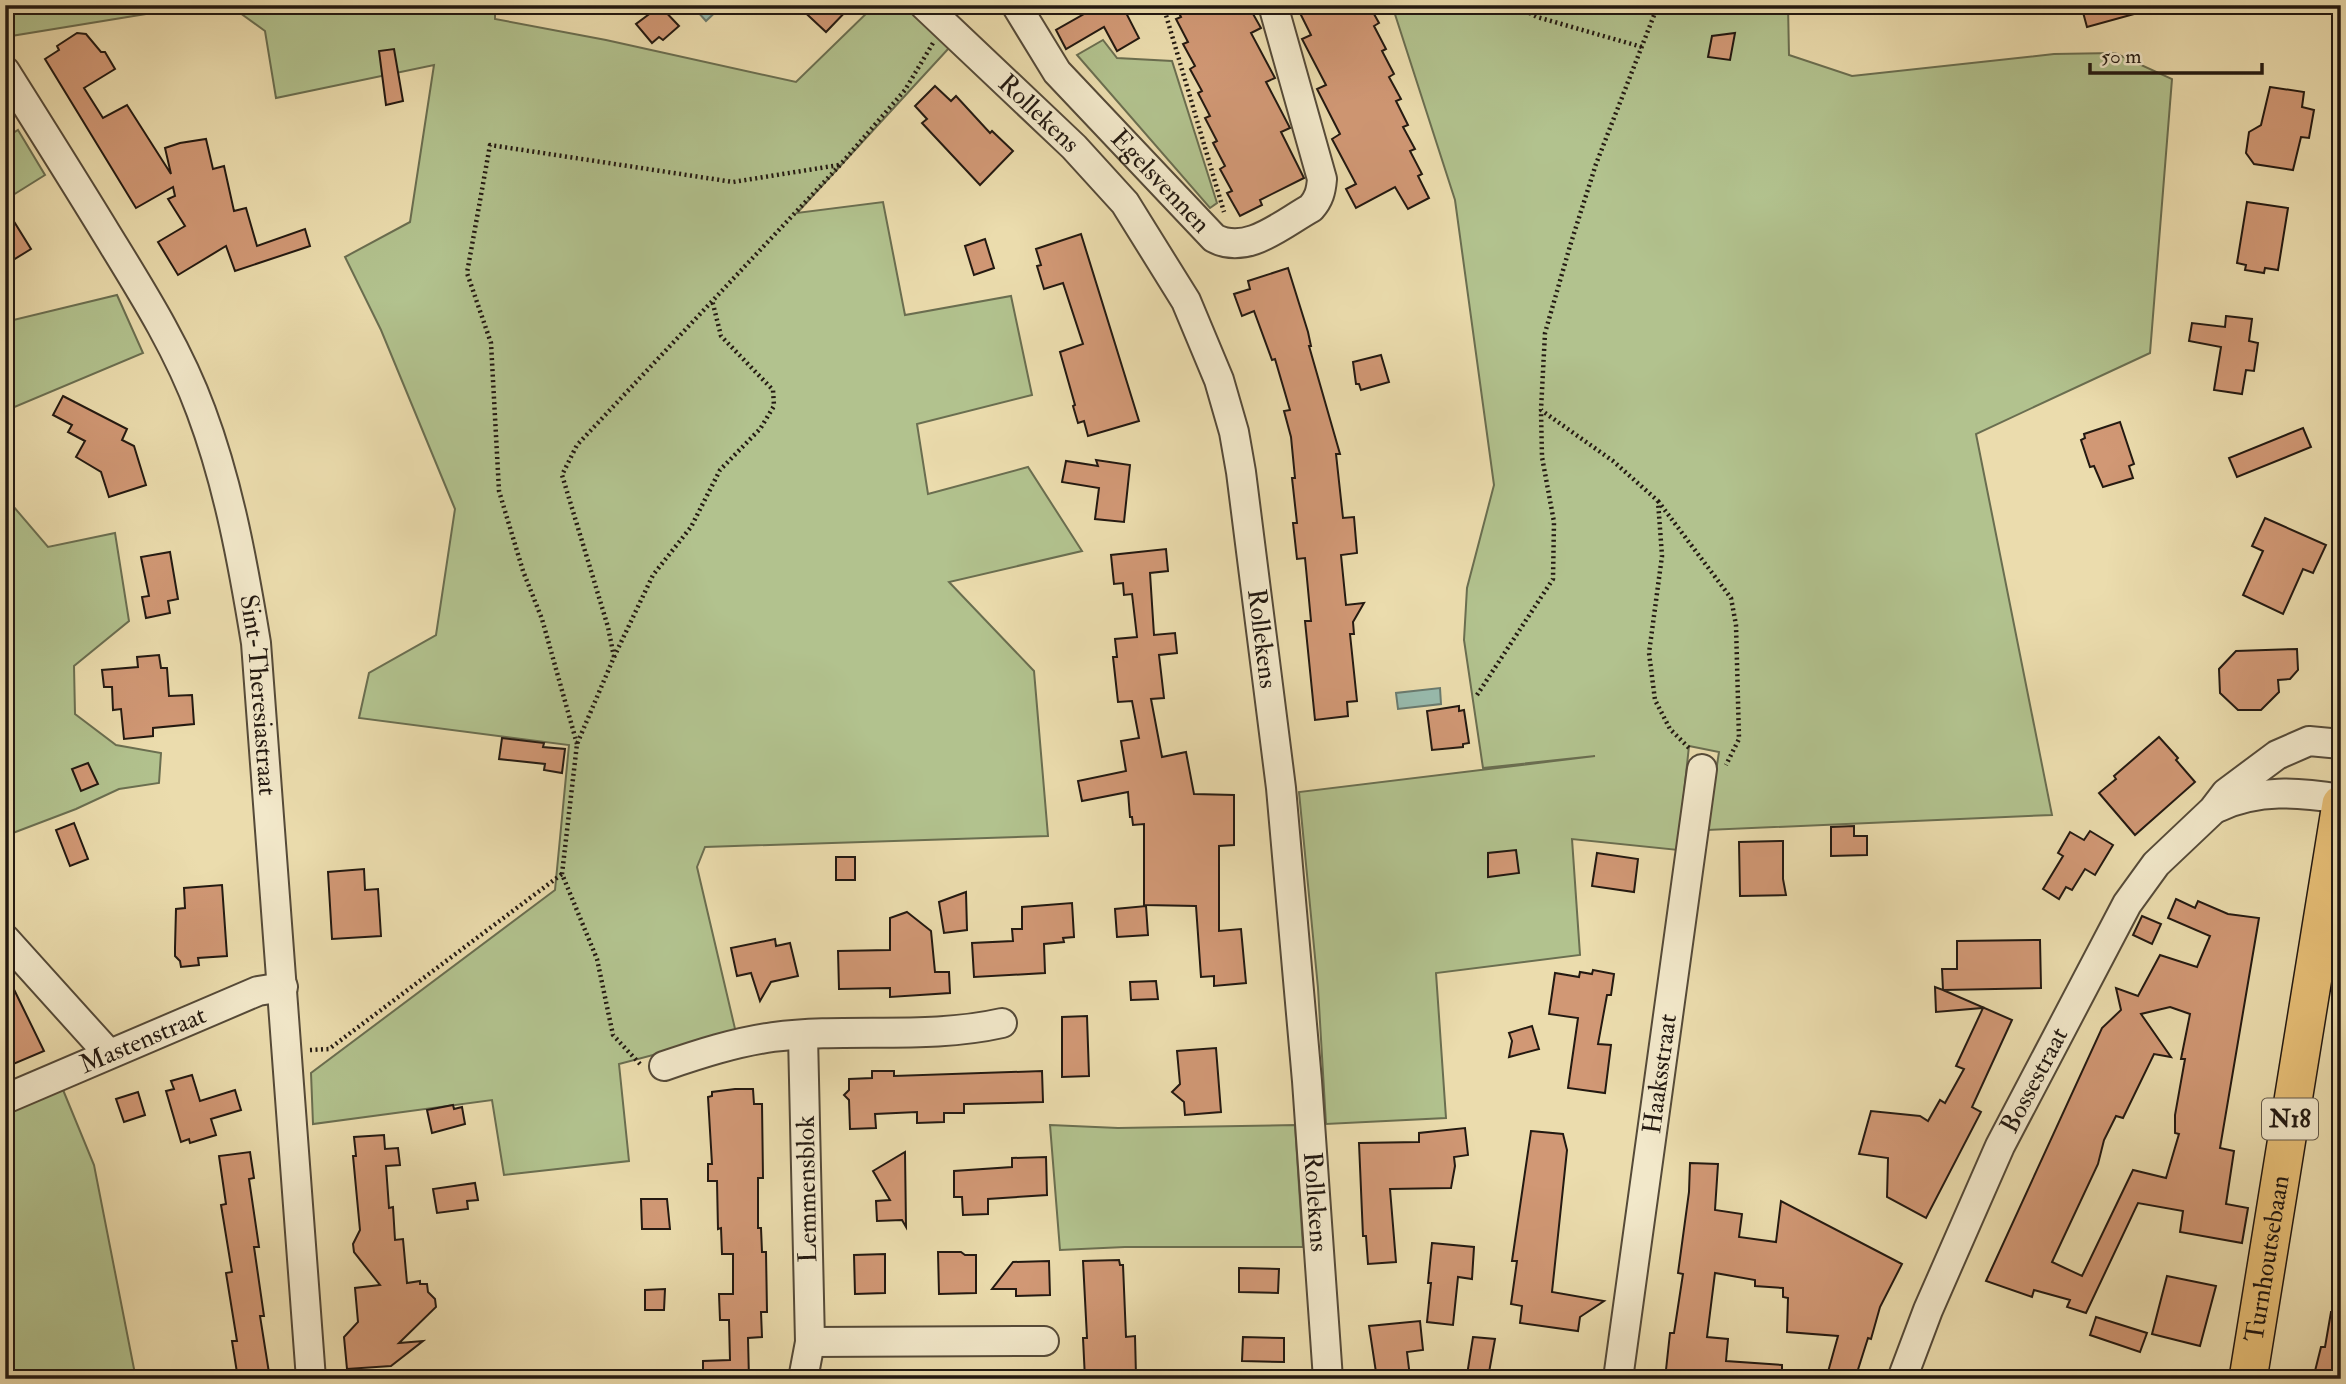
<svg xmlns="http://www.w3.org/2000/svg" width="2346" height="1384" font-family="'IM FELL Double Pica',serif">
<rect width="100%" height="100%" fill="#ebdcad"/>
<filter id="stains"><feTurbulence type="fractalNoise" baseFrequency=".00286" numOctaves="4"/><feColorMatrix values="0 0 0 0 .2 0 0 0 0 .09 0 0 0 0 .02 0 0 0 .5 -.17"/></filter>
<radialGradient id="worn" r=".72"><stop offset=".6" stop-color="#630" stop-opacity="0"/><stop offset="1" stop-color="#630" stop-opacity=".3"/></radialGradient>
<!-- green -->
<g fill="#b2c28e" stroke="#6a6e50" stroke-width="2">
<polygon points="5,5 201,5 5,37"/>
<polygon points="229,5 495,5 495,19 606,40 796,82 875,5 906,5 949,48 797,213 883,202 905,315 1011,296 1032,395 917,424 928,494 1028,467 1082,551 949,582 1034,671 1048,836 705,847 697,867 736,1033 619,1064 629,1161 504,1175 492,1100 313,1124 311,1073 555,890 569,745 359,718 369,673 436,635 455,509 381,330 345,257 410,222 434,65 276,98 265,31"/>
<polygon points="1392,5 1788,5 1789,55 1852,76 2054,54 2115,53 2172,79 2150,353 1976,434 2052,815 1707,830 1719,752 1689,746 1678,850 1572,839 1580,955 1436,973 1446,1118 1326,1124 1318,988 1299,792 1595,756 1483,768 1464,640 1467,588 1494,485 1455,200"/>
<polygon points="1103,40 1117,58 1172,61 1217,203 1210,208 1077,55"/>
<polygon points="18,130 45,175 5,200 5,138"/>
<polygon points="117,295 143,353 5,411 5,322"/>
<polygon points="13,506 48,547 115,533 129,621 74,666 75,714 116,745 161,753 159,783 119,789 76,809 5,836 5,508"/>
<polygon points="61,1085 94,1165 136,1379 5,1379 5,1111"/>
<polygon points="1050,1125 1118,1128 1295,1125 1303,1247 1125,1247 1060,1250"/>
</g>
<!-- water -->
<g fill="#98bbae" stroke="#697a6f" stroke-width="2">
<polygon points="703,5 723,5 706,21 697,11"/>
<polygon points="1440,688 1441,704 1398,709 1396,693"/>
</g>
<!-- building -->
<g fill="#d19875" stroke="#231911" stroke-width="2" fill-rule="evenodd">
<polygon points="797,5 852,5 826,32"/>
<polygon points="1100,5 1122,5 1139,38 1117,51 1104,27 1066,49 1056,30"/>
<polygon points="1175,5 1248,5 1261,28 1251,33 1275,78 1266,82 1290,128 1281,132 1304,178 1260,200 1262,205 1240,216 1227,193 1232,191 1220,169 1225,166 1213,143 1217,141 1205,118 1210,116 1198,93 1202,91 1190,69 1195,66 1183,44 1188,42 1176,19 1181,17"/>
<polygon points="1296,5 1369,5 1379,23 1374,26 1386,49 1382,51 1394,74 1389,77 1401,99 1396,101 1408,125 1403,127 1415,149 1410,151 1422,174 1418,176 1429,198 1408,209 1395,187 1356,208 1346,189 1356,184 1332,139 1340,134 1317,89 1326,85 1302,39 1311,35"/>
<polygon points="2081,5 2144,5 2145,11 2087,27"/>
<polygon points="660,6 679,26 663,40 659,37 652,43 636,24"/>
<polygon points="77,33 86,34 101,52 105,52 115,69 84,88 103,118 127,105 171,174 165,148 180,143 206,139 213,169 224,166 234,211 246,208 257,246 305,229 310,246 235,271 226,246 178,275 158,242 185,226 168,199 175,196 173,187 136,208 45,59 59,50 57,46"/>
<polygon points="1735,33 1730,60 1708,57 1712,36"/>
<polygon points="394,49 403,101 386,105 379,51"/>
<polygon points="935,86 951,101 956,96 990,133 992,131 1013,151 980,185 922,123 927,119 915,106"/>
<polygon points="2270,87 2304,92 2302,107 2314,110 2309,138 2301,137 2293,170 2254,164 2246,153 2249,132 2261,125"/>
<polygon points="2247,202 2288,208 2278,270 2265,268 2264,273 2245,270 2246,265 2237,263"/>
<polygon points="5,207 31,249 5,265"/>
<polygon points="1081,234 1139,421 1088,436 1084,421 1078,423 1073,406 1075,405 1060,352 1083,344 1063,283 1044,289 1037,266 1041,265 1036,249"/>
<polygon points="985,239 994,268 974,275 965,246"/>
<polygon points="1288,268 1308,332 1311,346 1309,346 1340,454 1336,454 1343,518 1354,517 1357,553 1341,555 1346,605 1364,603 1353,622 1354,634 1350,634 1357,701 1347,702 1348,716 1315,720 1305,621 1311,621 1305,558 1297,559 1293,523 1297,523 1292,478 1295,478 1291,437 1284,411 1290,410 1275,359 1272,360 1254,311 1242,316 1234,294 1250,289 1248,281"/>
<polygon points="2226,316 2252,319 2249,341 2258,343 2254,371 2246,370 2242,394 2214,390 2221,347 2189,341 2192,323 2225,327"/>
<polygon points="1381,355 1389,382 1361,390 1359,384 1356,384 1353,362"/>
<polygon points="63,396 127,429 122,440 134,446 146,485 109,497 101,472 76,457 85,441 68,432 72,425 53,415"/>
<polygon points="2120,422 2134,464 2129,466 2133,478 2103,487 2094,466 2090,467 2081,440 2085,438 2084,434"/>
<polygon points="2303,428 2311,447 2237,477 2229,458"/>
<polygon points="1096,460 1130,465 1124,522 1095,519 1099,488 1062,482 1066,461 1098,466"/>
<polygon points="2265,518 2326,545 2313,573 2303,569 2283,614 2243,595 2263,551 2252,546"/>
<polygon points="1166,549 1168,571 1150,573 1154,635 1175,633 1177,653 1159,655 1164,698 1151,699 1162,757 1186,752 1194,794 1234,795 1234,845 1219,846 1219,931 1241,929 1246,983 1214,986 1214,976 1201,977 1196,906 1144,905 1144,824 1133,825 1132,817 1130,817 1128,792 1082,801 1078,781 1126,771 1121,741 1139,738 1132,701 1118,702 1113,657 1117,657 1115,639 1137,637 1132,594 1124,595 1123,583 1114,584 1111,555"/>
<polygon points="170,552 178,599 168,601 170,613 146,618 142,597 149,596 141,557"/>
<polygon points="2297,649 2298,670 2290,679 2278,680 2279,692 2261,710 2238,710 2220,693 2219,669 2236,651"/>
<polygon points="159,655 161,668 167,668 169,696 192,695 194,724 153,728 153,736 124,739 121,709 113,710 112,687 104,687 102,670 138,667 137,657"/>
<polygon points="1459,706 1459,711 1464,710 1469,743 1463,744 1463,747 1432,750 1427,711"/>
<polygon points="2159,737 2178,758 2176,760 2195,782 2135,835 2099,793 2116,779 2114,776"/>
<polygon points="502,738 544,743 543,747 565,749 562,773 544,770 545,764 499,759"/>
<polygon points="88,763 98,784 81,791 72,769"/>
<polygon points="74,823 88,859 70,866 56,830"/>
<polygon points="1854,826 1854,836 1867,836 1867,855 1831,856 1831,827"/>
<polygon points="2090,831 2113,845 2095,875 2085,869 2072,890 2066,887 2059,899 2043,889 2063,856 2058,853 2070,832 2084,840"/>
<polygon points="1783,841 1783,879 1786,895 1740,896 1739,842"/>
<polygon points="1516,850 1519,873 1488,877 1488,853"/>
<polygon points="1597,853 1638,859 1634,892 1592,886"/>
<rect x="836" y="857" width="19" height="23"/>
<polygon points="364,869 365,890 378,889 381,936 332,939 328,872"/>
<polygon points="222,885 227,956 198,958 199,965 181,967 180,961 175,956 175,948 176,909 185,908 184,888"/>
<polygon points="966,892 967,930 944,933 939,902"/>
<path d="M2176,899L2195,908L2198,901L2228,914L2259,918L2220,1148L2234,1151L2226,1204L2248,1208L2242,1243L2180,1232L2183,1211L2138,1203L2086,1313L2067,1307L2070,1300L2034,1290L2032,1297L1986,1281L2102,1028L2121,1010L2116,988L2138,996L2160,955L2197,967L2210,936L2168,918ZM2170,1007L2190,1014L2181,1059H2185L2175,1115V1133L2179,1134L2166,1178L2133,1170L2082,1276L2052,1262L2098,1164L2104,1140L2116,1116L2123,1118L2154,1054L2171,1057L2141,1014Z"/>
<polygon points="1072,903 1074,937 1063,938 1064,942 1044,944 1045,973 974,977 972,943 1013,941 1012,929 1022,929 1022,907"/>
<polygon points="1146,906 1148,935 1117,937 1115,909"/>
<polygon points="907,912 931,931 935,972 949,972 950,993 890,997 890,988 839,989 838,951 890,950 890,918"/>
<polygon points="2142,916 2161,924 2152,944 2133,935"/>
<polygon points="775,939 776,946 790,943 798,976 771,982 760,1001 751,973 737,976 731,948"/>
<polygon points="2040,940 2041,988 1943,990 2012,1020 1972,1107 1981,1112 1926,1218 1887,1197 1888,1158 1859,1154 1871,1111 1920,1116 1928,1121 1940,1100 1945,1103 1964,1069 1956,1066 1983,1008 1936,1012 1935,987 1943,990 1942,969 1957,969 1957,941"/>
<polygon points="1593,970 1614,974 1611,995 1607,995 1598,1044 1611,1045 1605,1093 1568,1088 1578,1018 1549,1014 1555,973 1579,977 1580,972 1592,974"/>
<polygon points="5,971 44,1051 11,1065 5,1050"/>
<polygon points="1156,981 1158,999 1131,1000 1130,982"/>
<polygon points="1087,1016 1089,1076 1062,1077 1062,1017"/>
<polygon points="1532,1026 1539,1049 1509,1057 1512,1041 1509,1033"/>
<polygon points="1216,1048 1221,1112 1185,1115 1184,1102 1172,1092 1180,1084 1177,1051"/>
<polygon points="872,1071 894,1071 894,1076 1042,1071 1043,1102 964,1104 964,1113 944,1113 944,1122 917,1123 917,1112 875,1114 876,1128 850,1129 849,1100 844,1095 849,1090 849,1079 872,1078"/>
<polygon points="192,1075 200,1101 235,1090 241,1110 211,1119 216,1135 190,1143 189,1139 181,1142 166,1091 174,1089 171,1081"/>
<polygon points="735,1089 753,1089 754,1104 762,1104 763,1178 758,1178 758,1228 761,1228 762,1252 766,1252 767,1312 761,1312 762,1337 748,1338 749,1379 703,1379 703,1361 730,1360 729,1320 720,1320 719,1294 733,1294 733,1254 722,1254 721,1228 718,1229 717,1181 708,1181 708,1164 712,1164 708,1097 712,1096 712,1092"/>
<polygon points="138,1092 145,1115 124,1122 116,1099"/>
<polygon points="453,1105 454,1109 462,1107 465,1124 432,1133 427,1110"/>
<polygon points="1465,1128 1468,1155 1454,1157 1455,1166 1451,1188 1390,1189 1396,1262 1368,1264 1366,1236 1363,1236 1359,1143 1419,1142 1419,1133"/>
<polygon points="1531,1131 1563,1134 1567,1150 1552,1292 1604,1301 1580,1317 1578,1331 1520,1323 1522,1306 1511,1304 1517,1261 1512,1261"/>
<polygon points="384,1135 385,1149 398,1148 400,1165 386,1166 389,1208 393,1207 395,1240 403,1239 407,1283 420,1281 420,1284 427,1284 428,1292 435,1299 436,1307 399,1343 423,1341 391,1366 347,1369 344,1337 358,1322 355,1288 380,1285 354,1252 353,1244 360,1230 353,1156 356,1156 354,1137"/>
<polygon points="250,1152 254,1178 249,1179 259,1247 254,1247 264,1316 260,1316 270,1379 238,1379 232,1341 237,1341 226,1273 232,1272 221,1205 226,1204 219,1156"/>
<polygon points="905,1152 906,1227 902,1220 877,1221 876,1201 890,1200 873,1171"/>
<polygon points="1046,1157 1047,1195 988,1199 988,1214 963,1215 962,1197 954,1197 954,1171 1012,1167 1012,1158"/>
<polygon points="1690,1163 1718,1164 1715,1210 1742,1214 1739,1237 1776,1242 1781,1201 1902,1264 1880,1307 1871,1339 1868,1338 1855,1379 1826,1379 1838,1336 1787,1332 1788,1298 1783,1297 1783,1288 1755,1286 1755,1280 1715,1273 1707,1337 1728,1339 1726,1361 1782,1365 1782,1379 1665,1379 1670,1333 1674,1333 1683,1274 1678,1273 1689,1192"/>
<polygon points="475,1183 478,1200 467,1201 468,1209 437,1213 433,1189"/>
<polygon points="641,1199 667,1199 670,1229 642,1229"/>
<polygon points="1432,1243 1474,1247 1472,1279 1458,1277 1453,1325 1427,1322 1431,1283 1428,1283"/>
<polygon points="938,1252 961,1252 965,1255 976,1255 976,1293 939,1294"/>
<polygon points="885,1254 885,1293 855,1294 854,1255"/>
<polygon points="1119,1260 1120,1265 1123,1265 1126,1337 1135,1336 1136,1376 1085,1379 1083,1338 1087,1338 1083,1261"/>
<polygon points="1049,1261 1050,1295 1016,1296 1016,1289 992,1289 1013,1262"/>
<polygon points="1239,1268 1279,1269 1278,1293 1239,1292"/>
<polygon points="2167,1276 2216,1286 2200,1346 2152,1334"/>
<polygon points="665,1289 664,1310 645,1310 645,1290"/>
<polygon points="2331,1312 2341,1313 2341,1379 2313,1379 2321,1347 2325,1347"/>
<polygon points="2096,1317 2147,1333 2140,1352 2090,1335"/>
<polygon points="1420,1321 1423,1350 1407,1352 1410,1377 1377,1379 1369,1326"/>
<polygon points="1243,1337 1284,1338 1284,1362 1242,1361"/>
<polygon points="1473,1337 1495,1339 1488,1378 1467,1375"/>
</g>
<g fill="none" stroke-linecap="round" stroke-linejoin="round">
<!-- minor casing -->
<g stroke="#554a38" stroke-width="32">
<g id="minor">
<path id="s1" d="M924,5L1074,147L1125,203L1186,301L1219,380L1234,432L1241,472L1281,788L1307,1081L1328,1379"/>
<path id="s2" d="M1016,5L1057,72L1214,238C1247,256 1282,224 1311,208C1319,199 1321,191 1322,179L1273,5"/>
<path id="s3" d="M5,71C39,125 73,179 106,233C141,290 178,348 201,411C229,486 243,564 256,643L311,1379"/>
<path d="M2219,807C2258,789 2298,792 2341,799"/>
<polyline points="5,939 108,1053"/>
<path d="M664,1066C699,1054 736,1042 773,1037C849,1027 927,1040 1002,1023"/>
<path id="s4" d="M5,1099L258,991L283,987"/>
<polyline points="810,1342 1044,1341"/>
<polyline points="803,1379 810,1342 803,1036"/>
<path id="s5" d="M1618,1379L1702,769"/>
<path id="s6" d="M1902,1379L1928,1310L2000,1146L2127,904L2156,864L2213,810L2226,793L2277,755L2309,741L2341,744"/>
</g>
</g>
<!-- major casing -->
<g stroke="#231911" stroke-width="40">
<g id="major">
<path id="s7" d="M2248,1379L2341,804"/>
</g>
</g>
<!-- path -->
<g stroke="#231911" stroke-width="4.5" stroke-dasharray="2 3.5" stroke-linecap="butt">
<polyline points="1163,5 1224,212"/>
<polyline points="1515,5 1537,17 1642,47"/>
<polyline points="1658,5 1596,164 1570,246 1545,333 1541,410 1613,461 1658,501 1662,556 1649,653 1655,700 1670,729 1691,750"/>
<polyline points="1658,501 1731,598 1736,625 1739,739 1726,765"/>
<polyline points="614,657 653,575 691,527 720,470 760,429 774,406 773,390 721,336 712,300"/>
<polyline points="1477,695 1553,579 1554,522 1542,457 1541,411"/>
<polyline points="577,744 542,619 523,571 499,491 491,343 467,273 490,145 733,182 839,165"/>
<polyline points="310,1050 329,1049 562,874"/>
<polyline points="640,1064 613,1035 597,959 562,874 577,744 614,657 608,627 562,475 577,445 840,165 905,90 933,43"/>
</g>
<!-- minor -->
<use href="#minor" stroke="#f2e8ca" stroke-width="28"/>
<!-- major -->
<use href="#major" stroke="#e6be76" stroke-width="37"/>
</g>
<g text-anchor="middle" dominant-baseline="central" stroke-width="5" stroke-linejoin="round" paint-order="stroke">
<!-- shield labels -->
<rect fill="#f2e8ca" stroke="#615748" stroke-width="2" x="2262" y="1098.5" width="56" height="41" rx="5"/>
<g font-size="24" font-weight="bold" fill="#231911">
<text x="2290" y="1119">N18</text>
</g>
<!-- street labels -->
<g font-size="26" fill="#231911" stroke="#f2e8ca">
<text stroke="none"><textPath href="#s1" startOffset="158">Rollekens</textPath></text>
<text stroke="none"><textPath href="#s2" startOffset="229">Egelsvennen</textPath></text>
<text stroke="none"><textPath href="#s1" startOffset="746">Rollekens</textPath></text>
<text stroke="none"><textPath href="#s3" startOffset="684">Sint-Theresiastraat</textPath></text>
<text stroke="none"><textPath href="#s4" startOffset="150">Mastenstraat</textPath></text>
<text stroke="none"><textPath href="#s5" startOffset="308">Haaksstraat</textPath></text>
<text stroke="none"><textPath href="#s6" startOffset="327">Bossestraat</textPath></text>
<text transform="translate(807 1189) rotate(-91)">Lemmensblok</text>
<text stroke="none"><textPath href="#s1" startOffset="1312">Rollekens</textPath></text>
<text stroke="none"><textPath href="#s7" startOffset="122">Turnhoutsebaan</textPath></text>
</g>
</g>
<!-- margin -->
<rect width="2346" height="1384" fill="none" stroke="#ebdcad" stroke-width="28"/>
<rect x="7" y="7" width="2332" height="1370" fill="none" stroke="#231911" stroke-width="3.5"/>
<rect x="14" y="14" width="2318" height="1356" fill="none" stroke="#231911" stroke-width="2"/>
<!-- scale -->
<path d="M2090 63v10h172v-10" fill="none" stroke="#231911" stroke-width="3.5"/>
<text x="2101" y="63" font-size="21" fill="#231911" stroke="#f2e8ca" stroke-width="5" paint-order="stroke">50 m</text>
<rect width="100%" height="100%" filter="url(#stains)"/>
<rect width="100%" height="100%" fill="url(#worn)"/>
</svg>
